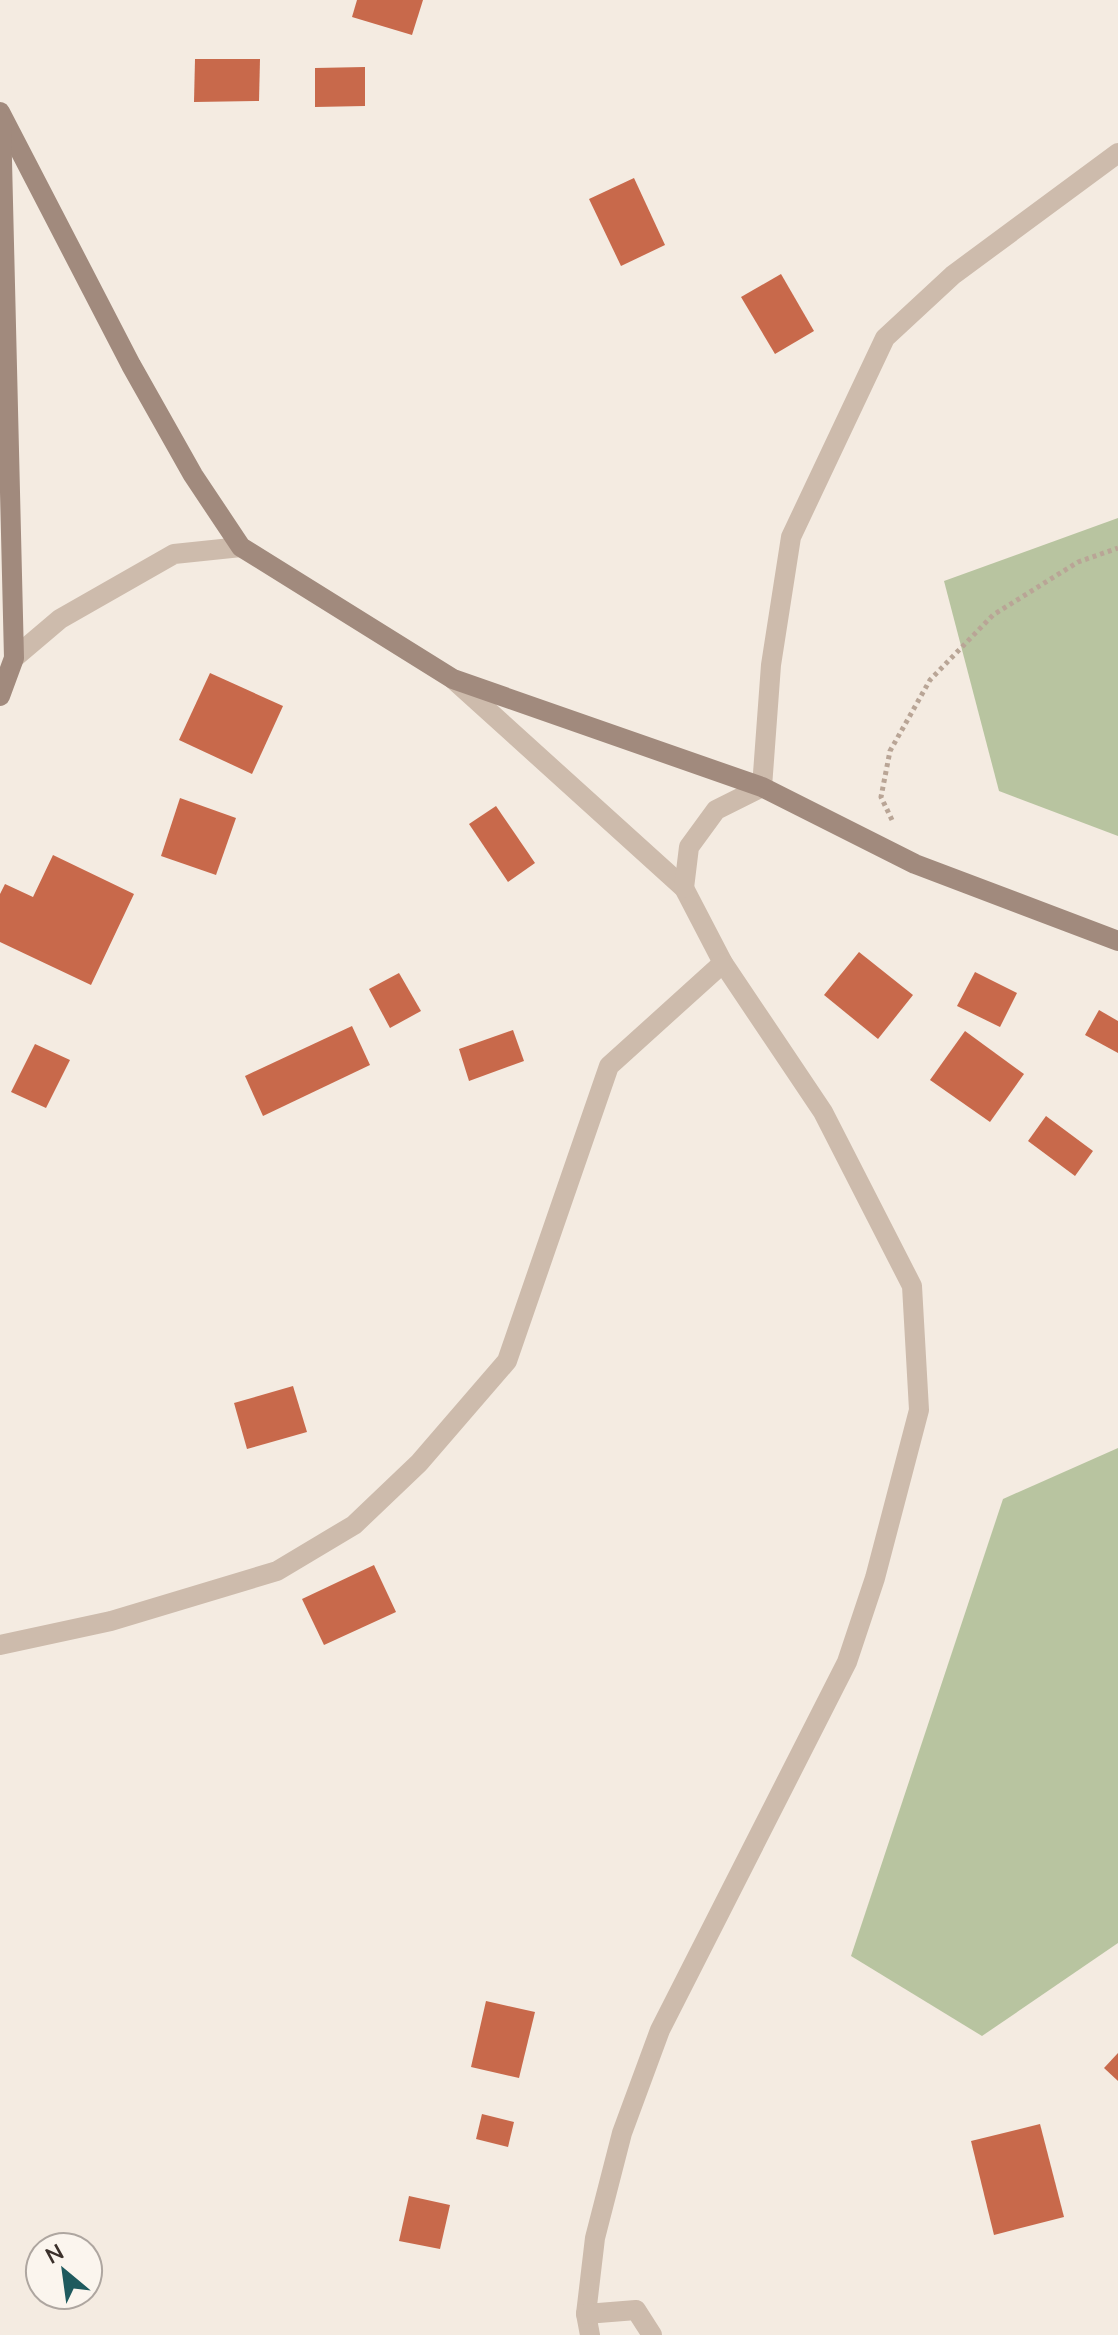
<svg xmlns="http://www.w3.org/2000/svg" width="1118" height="2335" font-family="'Nunito Sans',sans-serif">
<rect width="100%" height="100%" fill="#f4ebe1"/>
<!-- green -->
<g fill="#b8c4a0">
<polygon points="1118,518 1118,836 999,791 944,581"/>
<polygon points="1118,1448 1118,1943 982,2036 851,1956 1003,1499"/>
</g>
<!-- building -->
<g fill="#c8694b">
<polygon points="357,0 423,0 412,35 352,17"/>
<polygon points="195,59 260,59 259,101 194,102"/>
<polygon points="365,67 365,106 315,107 315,68"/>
<polygon points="634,178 665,245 621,266 589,199"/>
<polygon points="781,274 814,331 775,354 741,297"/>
<polygon points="210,673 283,706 252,774 179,740"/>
<polygon points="180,798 236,818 216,875 161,856"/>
<polygon points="496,806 535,863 508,882 469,824"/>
<polygon points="53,855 134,894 91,985 0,942 0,894 5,884 33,897"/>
<polygon points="859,952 913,995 878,1039 824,995"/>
<polygon points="975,972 1017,993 1000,1027 957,1006"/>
<polygon points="399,973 421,1011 390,1028 369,989"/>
<polygon points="1099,1010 1118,1021 1118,1053 1085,1035"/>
<polygon points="352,1026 370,1065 263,1116 245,1076"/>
<polygon points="513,1030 524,1061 469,1081 459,1049"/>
<polygon points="965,1031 1024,1074 990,1122 930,1080"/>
<polygon points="35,1044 70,1060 46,1108 11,1092"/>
<polygon points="1046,1116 1093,1151 1075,1176 1028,1141"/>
<polygon points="293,1386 307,1432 247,1449 234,1403"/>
<polygon points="374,1565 396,1612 324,1645 302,1599"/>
<polygon points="486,2001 535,2012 519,2078 471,2067"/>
<polygon points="1118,2053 1118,2081 1104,2068"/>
<polygon points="482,2114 514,2122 508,2147 476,2139"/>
<polygon points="1040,2124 1064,2217 994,2235 971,2141"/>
<polygon points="409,2196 450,2205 440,2249 399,2241"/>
</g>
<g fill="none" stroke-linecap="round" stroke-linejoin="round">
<!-- path -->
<polyline stroke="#b9a596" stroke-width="5" stroke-dasharray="4 4" stroke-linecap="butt" points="892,820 881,797 890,751 930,680 993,615 1078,562 1118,548"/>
<!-- street -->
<g stroke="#cdbbac" stroke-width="20">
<polyline points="14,658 60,619 174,554 241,547"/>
<polyline points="453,679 684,888 723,963 823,1112 912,1286 919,1410 875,1578 847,1662 660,2030 622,2133 595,2238 586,2314 590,2335"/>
<polyline points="684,888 689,847 716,810 762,787 771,665 791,537 885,338 953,275 1118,153"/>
<polyline points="0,1645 111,1621 277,1571 354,1525 419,1463 507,1361 609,1066 723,963"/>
<polyline points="586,2314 636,2310 652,2335"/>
</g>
<!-- secondary -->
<g stroke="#a18a7d" stroke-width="20">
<polyline points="0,112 131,365 193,475 241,547 453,679 762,787 915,864 1118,941"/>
<polyline points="0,696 14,658 1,119"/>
</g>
</g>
<!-- north arrow -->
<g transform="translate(64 2271) rotate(331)"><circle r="38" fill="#fbf5ee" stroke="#aea6a0" stroke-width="2"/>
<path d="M0-6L14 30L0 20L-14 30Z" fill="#1f5a5e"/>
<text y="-12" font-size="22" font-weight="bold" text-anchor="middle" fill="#3b302b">N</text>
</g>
</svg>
